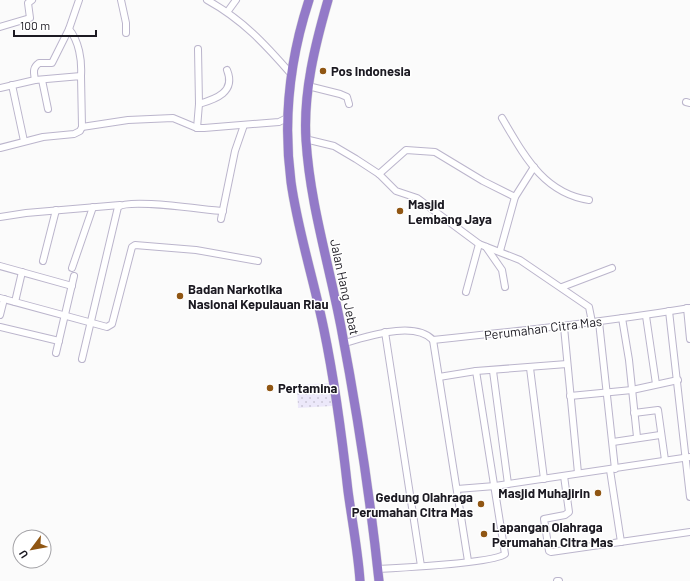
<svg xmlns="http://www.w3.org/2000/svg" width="690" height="581" font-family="Barlow,sans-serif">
<defs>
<pattern id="grass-dots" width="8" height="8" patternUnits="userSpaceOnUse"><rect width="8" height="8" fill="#ece8fa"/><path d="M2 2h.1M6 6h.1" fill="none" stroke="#cac6d6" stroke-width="1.8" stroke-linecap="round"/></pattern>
</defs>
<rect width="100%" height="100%" fill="#fbfbfb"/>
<!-- grass -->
<polygon fill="url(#grass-dots)" points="331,383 332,406 298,408 297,385"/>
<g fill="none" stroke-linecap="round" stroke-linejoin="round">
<!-- minor casing -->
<g stroke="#bbb5cc" stroke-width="8">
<g id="minor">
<path d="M79,0L69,29C79,41 82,60 81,76"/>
<polyline points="121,0 126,23 126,33"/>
<path d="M207,0C243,20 265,44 292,75"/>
<polyline points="228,11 236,0"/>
<polyline points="0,27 30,18 28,3 32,0"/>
<path d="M35,80C34,73 32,68 39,63H52L69,29"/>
<polyline points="42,80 48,109"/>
<polyline points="12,85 24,141"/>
<polyline points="308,86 340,94 347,97 349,104"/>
<polyline points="0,88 35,80 81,76 82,127 80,131 74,134 43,137 0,148"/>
<polyline points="686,102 690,103"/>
<path d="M199,104C216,99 236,92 227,70"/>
<path d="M502,118C524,155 543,193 589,200"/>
<polyline points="82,127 128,120 173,118 197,128 204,128 279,122 287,118"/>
<polyline points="197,128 199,104 198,49"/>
<polyline points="305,139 334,146 356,159 379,174 396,191 417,198 479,244 520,260 589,307 592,322"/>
<polyline points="379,174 406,150 435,152 483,181 515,197"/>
<polyline points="0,217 26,213 120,205"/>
<polyline points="221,219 235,151 244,125"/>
<polyline points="486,247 502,270 505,287"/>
<polyline points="500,251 515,197 534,167"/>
<polyline points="43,261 56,210"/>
<polyline points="0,266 72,286"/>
<polyline points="72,268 93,207"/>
<polyline points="562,287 612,268"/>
<polyline points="466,292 479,244"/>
<polyline points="0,298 107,327 112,324 132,247 135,245 196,250 258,261"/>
<polyline points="15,302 22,272"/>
<polyline points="687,308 690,339"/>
<polyline points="669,311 690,497"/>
<polyline points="0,315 4,299"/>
<polyline points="646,316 656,384"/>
<polyline points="622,318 629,360 637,437"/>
<polyline points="599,322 615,469"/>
<polyline points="0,327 59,341"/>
<polyline points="564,327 578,473"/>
<polyline points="385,332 421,566"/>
<path d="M433,340C519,331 605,322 690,308"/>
<polyline points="433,340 468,561"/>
<path d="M344,343C367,337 414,320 433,340"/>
<polyline points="56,353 74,276"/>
<path d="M82,359L118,207C130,198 204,210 223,211"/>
<polyline points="530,368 544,479"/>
<polyline points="493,371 508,484"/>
<polyline points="439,377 476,371 567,364"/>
<polyline points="570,396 632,390 678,380"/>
<polyline points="634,413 658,410 665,460"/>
<polyline points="613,442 660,435"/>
<polyline points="610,470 621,542"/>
<polyline points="564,476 569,512 565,515 544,519 549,551 551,552 690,532"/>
<polyline points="457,489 495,486 690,457"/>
<path d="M378,569C398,568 494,563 505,554L476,371"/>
<polyline points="557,581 559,581"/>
</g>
</g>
<!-- highway casing -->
<g stroke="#d6d6d7" stroke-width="10">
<g id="highway">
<path d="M309,0C290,58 283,121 291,182C298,232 314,280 324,330C335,383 342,437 348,491C352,521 358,551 360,581"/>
<path d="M328,0C315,45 303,93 306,140C310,204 329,264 341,327C357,411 370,496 379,581"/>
</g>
</g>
<!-- minor -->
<use href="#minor" stroke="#fff" stroke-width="6"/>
<!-- highway -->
<use href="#highway" stroke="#937ac8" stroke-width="9"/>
</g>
<!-- markers -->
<g fill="#905613" stroke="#fff" stroke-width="1.5">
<circle cx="323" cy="71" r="4"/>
<circle cx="400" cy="211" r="4"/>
<circle cx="180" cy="296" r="4"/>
<circle cx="270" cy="388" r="4"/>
<circle cx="598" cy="493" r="4"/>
<circle cx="481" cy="504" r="4"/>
<circle cx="484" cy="534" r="4"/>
</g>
<g text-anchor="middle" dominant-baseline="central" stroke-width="3" stroke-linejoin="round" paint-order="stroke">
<!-- poi labels -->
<g font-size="13" font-weight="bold" fill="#1c1a22" stroke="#fff" text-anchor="start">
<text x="331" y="71">Pos Indonesia</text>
<text x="408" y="204">Masjid<tspan x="408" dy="15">Lembang Jaya</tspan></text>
<text x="188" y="289">Badan Narkotika<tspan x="188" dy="15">Nasional Kepulauan Riau</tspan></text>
<text x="278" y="388">Pertamina</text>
<text x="590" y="493" text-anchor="end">Masjid Muhajirin</text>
<text x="473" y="497" text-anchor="end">Gedung Olahraga<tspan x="473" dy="15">Perumahan Citra Mas</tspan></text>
<text x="492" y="527">Lapangan Olahraga<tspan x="492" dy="15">Perumahan Citra Mas</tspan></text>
</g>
<!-- street labels -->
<g font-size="13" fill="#1c1a22" stroke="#fff">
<text transform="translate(345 287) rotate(78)">Jalan Hang Jebat</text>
<text transform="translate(543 328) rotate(-7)">Perumahan Citra Mas</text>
</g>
</g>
<!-- north arrow -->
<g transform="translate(32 549) rotate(238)"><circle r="19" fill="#ffffff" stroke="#a4a3a7"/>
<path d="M0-3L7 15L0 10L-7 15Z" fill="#905613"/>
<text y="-6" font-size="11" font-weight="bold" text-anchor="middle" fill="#1c1a22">U</text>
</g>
<!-- scale -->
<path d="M14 30v6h82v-6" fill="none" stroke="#1c1a22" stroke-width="2"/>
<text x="20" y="30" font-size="12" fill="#1c1a22" stroke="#ffffff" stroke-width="3" paint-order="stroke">100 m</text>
</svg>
